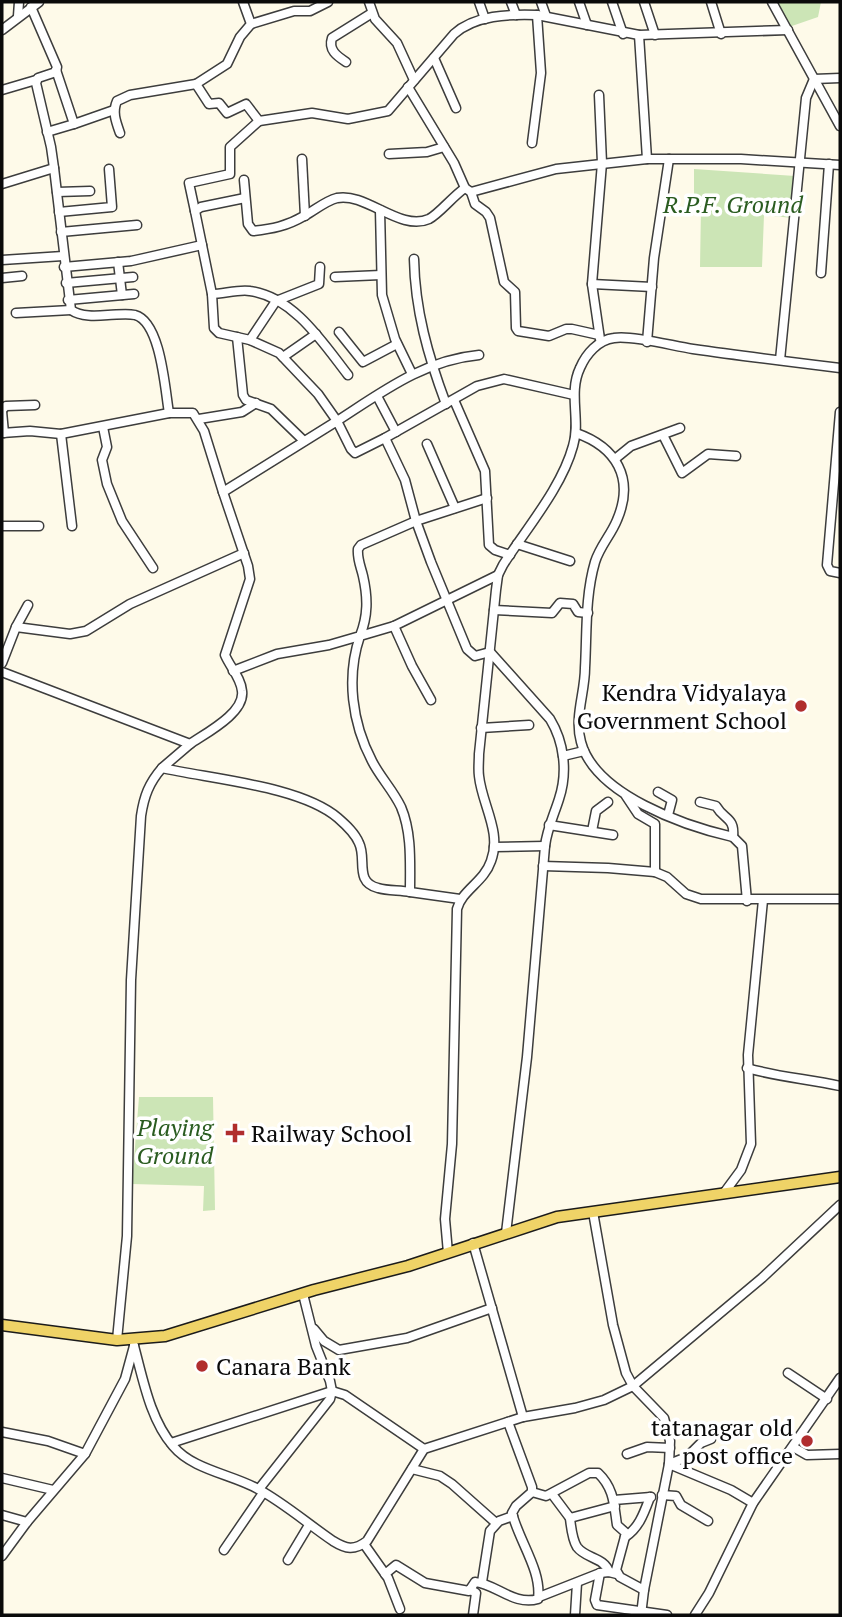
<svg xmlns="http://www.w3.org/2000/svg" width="842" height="1617" font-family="'PT Serif',serif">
<rect width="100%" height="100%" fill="#fefae9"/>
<!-- green -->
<g fill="#cce5b6">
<polygon points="778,2 821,2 818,17 789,27"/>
<polygon points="694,169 795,176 792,218 764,215 762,267 700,267 701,208 694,208"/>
<polygon points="139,1097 213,1097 215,1210 203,1211 204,1186 132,1184"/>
</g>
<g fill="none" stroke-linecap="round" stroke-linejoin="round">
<!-- minor casing -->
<g stroke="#3d3d3d" stroke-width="11">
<g id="minor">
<path d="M243,2L251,24L240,37L227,64L196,84L209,104L219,103L227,113L246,104L259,121L312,113L348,119L388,111L454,34C475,15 509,14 537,15L639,35L788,30"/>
<polyline points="369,2 375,19 397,43 414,80"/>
<polyline points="479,2 485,19"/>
<polyline points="511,2 516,15"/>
<polyline points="541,2 546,16"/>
<polyline points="579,2 587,25"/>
<polyline points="612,2 623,34"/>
<polyline points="644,2 655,35"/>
<polyline points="711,2 721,34"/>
<polyline points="772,2 840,126"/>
<polyline points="18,16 19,2"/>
<polyline points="251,24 294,11 310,11 328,2"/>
<polyline points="2,30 39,2"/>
<polyline points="639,35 647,159"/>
<polyline points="434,58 456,108"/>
<path d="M346,62C337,56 328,50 332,38L372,13"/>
<polyline points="56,70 74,124 114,110"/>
<polyline points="408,87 454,163 465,188 471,192 475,204 486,212 490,218 504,282 515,292 516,328 518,331 549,336 566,329 572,329 599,335"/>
<polyline points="2,90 36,80"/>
<polyline points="599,95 602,163 592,284 600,339"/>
<polyline points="47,132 74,124"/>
<path d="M120,133C116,122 112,112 117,101L130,95L196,84"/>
<polyline points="532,143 541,73 537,15"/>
<polyline points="389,154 427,152 444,147"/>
<polyline points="302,159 305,216"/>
<path d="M54,168L71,310C81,317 96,316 108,315C116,315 126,313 135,315C161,322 165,390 169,413"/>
<path d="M244,180L248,224L253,231C272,229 287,226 304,216C314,211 325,201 337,198C366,192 400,232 429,219C439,214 453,196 465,188"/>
<polyline points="2,184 54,168 51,147 36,83 38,78 56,72 57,67 31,7"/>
<polyline points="57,192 90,191"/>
<polyline points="471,192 556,169 647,159 741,159 840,165"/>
<path d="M245,198L201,207L195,211L212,294L214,328L219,333L250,340L279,353L318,394L337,421C382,392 424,360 479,355"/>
<polyline points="380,210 382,295 395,339 412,374"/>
<polyline points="195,211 189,183 230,174 230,147 259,121"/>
<polyline points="59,212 112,207 109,169"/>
<polyline points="61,232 137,225"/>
<path d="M414,259C415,310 428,356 446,404"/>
<polyline points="2,260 63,256"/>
<polyline points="118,262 122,295"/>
<polyline points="64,267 131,261 202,245"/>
<polyline points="821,273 829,164"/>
<polyline points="335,277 381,275"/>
<polyline points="2,278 22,276"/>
<polyline points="66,283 133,277"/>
<polyline points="592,284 652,287"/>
<path d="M212,294C223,294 239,289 250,291C294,297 323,343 348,375"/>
<polyline points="68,300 134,294"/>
<polyline points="16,313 71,310"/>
<polyline points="339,332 363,362 397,344"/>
<polyline points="237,337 243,395 246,400 271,409 304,441"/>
<polyline points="250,340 276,301 319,284 320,267"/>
<polyline points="647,342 654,258 669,159"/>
<polyline points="283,357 316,334"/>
<polyline points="780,360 806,98 814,79 840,78"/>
<polyline points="377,396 396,432"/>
<polyline points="454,400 485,471 489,545 495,550 510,555"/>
<polyline points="2,410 6,406 35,405"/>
<polyline points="2,411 4,433"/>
<polyline points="840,412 827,565 830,571 840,573"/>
<polyline points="199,419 242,412 256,403"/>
<polyline points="103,427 107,447 102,460 107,484 122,521 153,568"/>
<polyline points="2,433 30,431 61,434 169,413 193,413 204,431 223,492"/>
<path d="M576,433C616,447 635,478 617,520C611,535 600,546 595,562C585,596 587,633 585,668C585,693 574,717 581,742C595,795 685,826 733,837L742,846L747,901"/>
<polyline points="61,434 72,526"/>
<polyline points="663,435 682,473 708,454 736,456"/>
<path d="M385,438L405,480L416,521L431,562L467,649L475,656L490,652L550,719C564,742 568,772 559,799C554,815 547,829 545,846L527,1057L506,1233"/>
<polyline points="427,444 455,508"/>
<polyline points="615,459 631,446 680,428"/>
<polyline points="2,526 39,526"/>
<polyline points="517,544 570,561"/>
<polyline points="494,610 552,613 560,603 573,604 578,612 588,613"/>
<polyline points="394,626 412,666 431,700"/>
<polyline points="16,627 70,634 86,631 130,604 244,553"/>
<polyline points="2,663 16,627 28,605"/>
<path d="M233,671L277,654L329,645L360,636C368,616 368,598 363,576C361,567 357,559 358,549L361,545L416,521L487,498"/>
<path d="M2,672L190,744C206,733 245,713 242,691C241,678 230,667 225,655L250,579L248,566L223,492L337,421L351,449L355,453L385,438L477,386L504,379L574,395"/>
<polyline points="481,728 529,725"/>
<path d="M190,744L162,768C211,779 301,786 338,818C346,825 355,833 359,843C367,859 354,882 378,888C388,891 400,890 410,892"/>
<polyline points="563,756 584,751"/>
<polyline points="658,792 672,800 668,815"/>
<polyline points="626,796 638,814 655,824 655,872"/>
<path d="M700,802L716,806C724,820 735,817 733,837"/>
<polyline points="549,825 613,835"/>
<polyline points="592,831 596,811 608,802"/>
<polyline points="494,847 545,846"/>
<polyline points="543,866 608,868 655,872 667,877 686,894 701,899 840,899"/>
<path d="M460,899L410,892C410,863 412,833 401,807C393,790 380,777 372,761C352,723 346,677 360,636L394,626L498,575"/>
<path d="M747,1068C778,1077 809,1079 840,1086"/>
<polyline points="724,1193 741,1170 751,1144 748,1055 763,900"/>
<polyline points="593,1212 613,1325 626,1373 633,1386 664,1418 670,1441 669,1464 644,1590 641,1615"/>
<polyline points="473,1243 523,1417"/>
<path d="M448,1253L445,1219L452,1144L457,909C462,890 484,882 491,861C502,832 482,805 479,776C478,769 479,762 479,754L496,590L498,575L503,565C526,529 562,487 573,446C581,421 568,393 580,368C586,354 598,340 614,338C632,335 673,346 693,349C742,356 791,362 840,368"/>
<polyline points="314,1329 324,1341 339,1350 407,1338 492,1308"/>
<path d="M117,1340L127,1236L131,980L141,816C144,796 149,783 162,768"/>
<path d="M134,1346C143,1379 150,1419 173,1446C193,1470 231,1474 258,1489C284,1503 308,1524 333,1541C346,1549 354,1551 367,1541L424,1449L523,1417L575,1408L604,1400L633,1386L762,1278L840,1205"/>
<polyline points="788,1373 827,1399"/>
<polyline points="2,1432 48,1441 85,1454"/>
<polyline points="171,1443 332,1391 345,1395 424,1449"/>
<polyline points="793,1447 807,1455 840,1454"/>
<polyline points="627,1454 647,1447 670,1448"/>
<polyline points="669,1464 731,1490 753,1503"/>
<polyline points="669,1464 687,1457 701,1443 711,1439"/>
<polyline points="412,1469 440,1476 452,1484 496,1523"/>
<polyline points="2,1478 53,1490"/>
<polyline points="259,1489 330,1399 332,1391 330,1381 316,1346 303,1294"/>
<path d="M532,1492L546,1496L589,1473H598C614,1488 614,1505 617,1525L626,1533L616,1570L620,1577L644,1590"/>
<polyline points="552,1494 570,1518 615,1506"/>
<polyline points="662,1495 676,1496 681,1505 708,1521"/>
<polyline points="614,1500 651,1497"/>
<polyline points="2,1515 27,1522"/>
<path d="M570,1518C571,1527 572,1539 577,1547C586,1559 604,1557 609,1572"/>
<path d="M625,1537C639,1528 644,1513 650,1497"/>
<polyline points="364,1544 388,1578 400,1609"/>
<polyline points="224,1550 263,1493"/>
<polyline points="2,1556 27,1522 85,1454 125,1379 134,1346"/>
<polyline points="288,1560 309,1525"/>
<polyline points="600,1573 595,1600 597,1605 667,1615"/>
<path d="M385,1574L396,1565L425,1583L469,1591L475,1582C496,1584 514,1606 538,1599C542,1571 519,1541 512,1513L516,1506L532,1492V1487L508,1422"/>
<polyline points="482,1582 490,1531 499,1521 513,1516"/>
<polyline points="471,1590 476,1593 473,1615"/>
<polyline points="539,1597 600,1573 609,1572 617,1574"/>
<polyline points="575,1615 577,1583"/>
<polyline points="695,1615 709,1593 753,1503 840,1378"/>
</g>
</g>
<!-- major casing -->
<g stroke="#1b1b1b" stroke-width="13">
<polyline id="major" points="2,1325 117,1340 165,1336 314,1290 408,1266 557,1217 840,1177"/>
</g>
<!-- minor -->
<use href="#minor" stroke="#fff" stroke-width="8"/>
<!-- major -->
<use href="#major" stroke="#efd367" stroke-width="10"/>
</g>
<!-- markers -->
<g fill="#b02d2e" stroke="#fff" stroke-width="2.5">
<circle cx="801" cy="706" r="7"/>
<path d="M231.5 1122.5h7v7h7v7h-7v7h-7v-7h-7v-7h7z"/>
<circle cx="202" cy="1366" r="7"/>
<circle cx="807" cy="1441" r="7"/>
</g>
<g text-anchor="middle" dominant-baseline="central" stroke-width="7" stroke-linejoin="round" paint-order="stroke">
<!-- park labels -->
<g font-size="24" font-style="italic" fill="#2a5c20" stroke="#fff">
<text x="733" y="204">R.P.F. Ground</text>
<text x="175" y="1127">Playing<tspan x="175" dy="28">Ground</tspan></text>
</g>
<!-- poi labels -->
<g font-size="24" fill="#0a0a0a" stroke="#fff" text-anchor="end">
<text x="787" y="692">Kendra Vidyalaya<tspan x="787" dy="28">Government School</tspan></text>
<text x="251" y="1133" text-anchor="start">Railway School</text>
<text x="216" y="1366" text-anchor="start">Canara Bank</text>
<text x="793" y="1427">tatanagar old<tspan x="793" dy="28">post office</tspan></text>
</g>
</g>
<!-- border -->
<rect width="842" height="1617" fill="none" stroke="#0a0a0a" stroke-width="7"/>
</svg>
